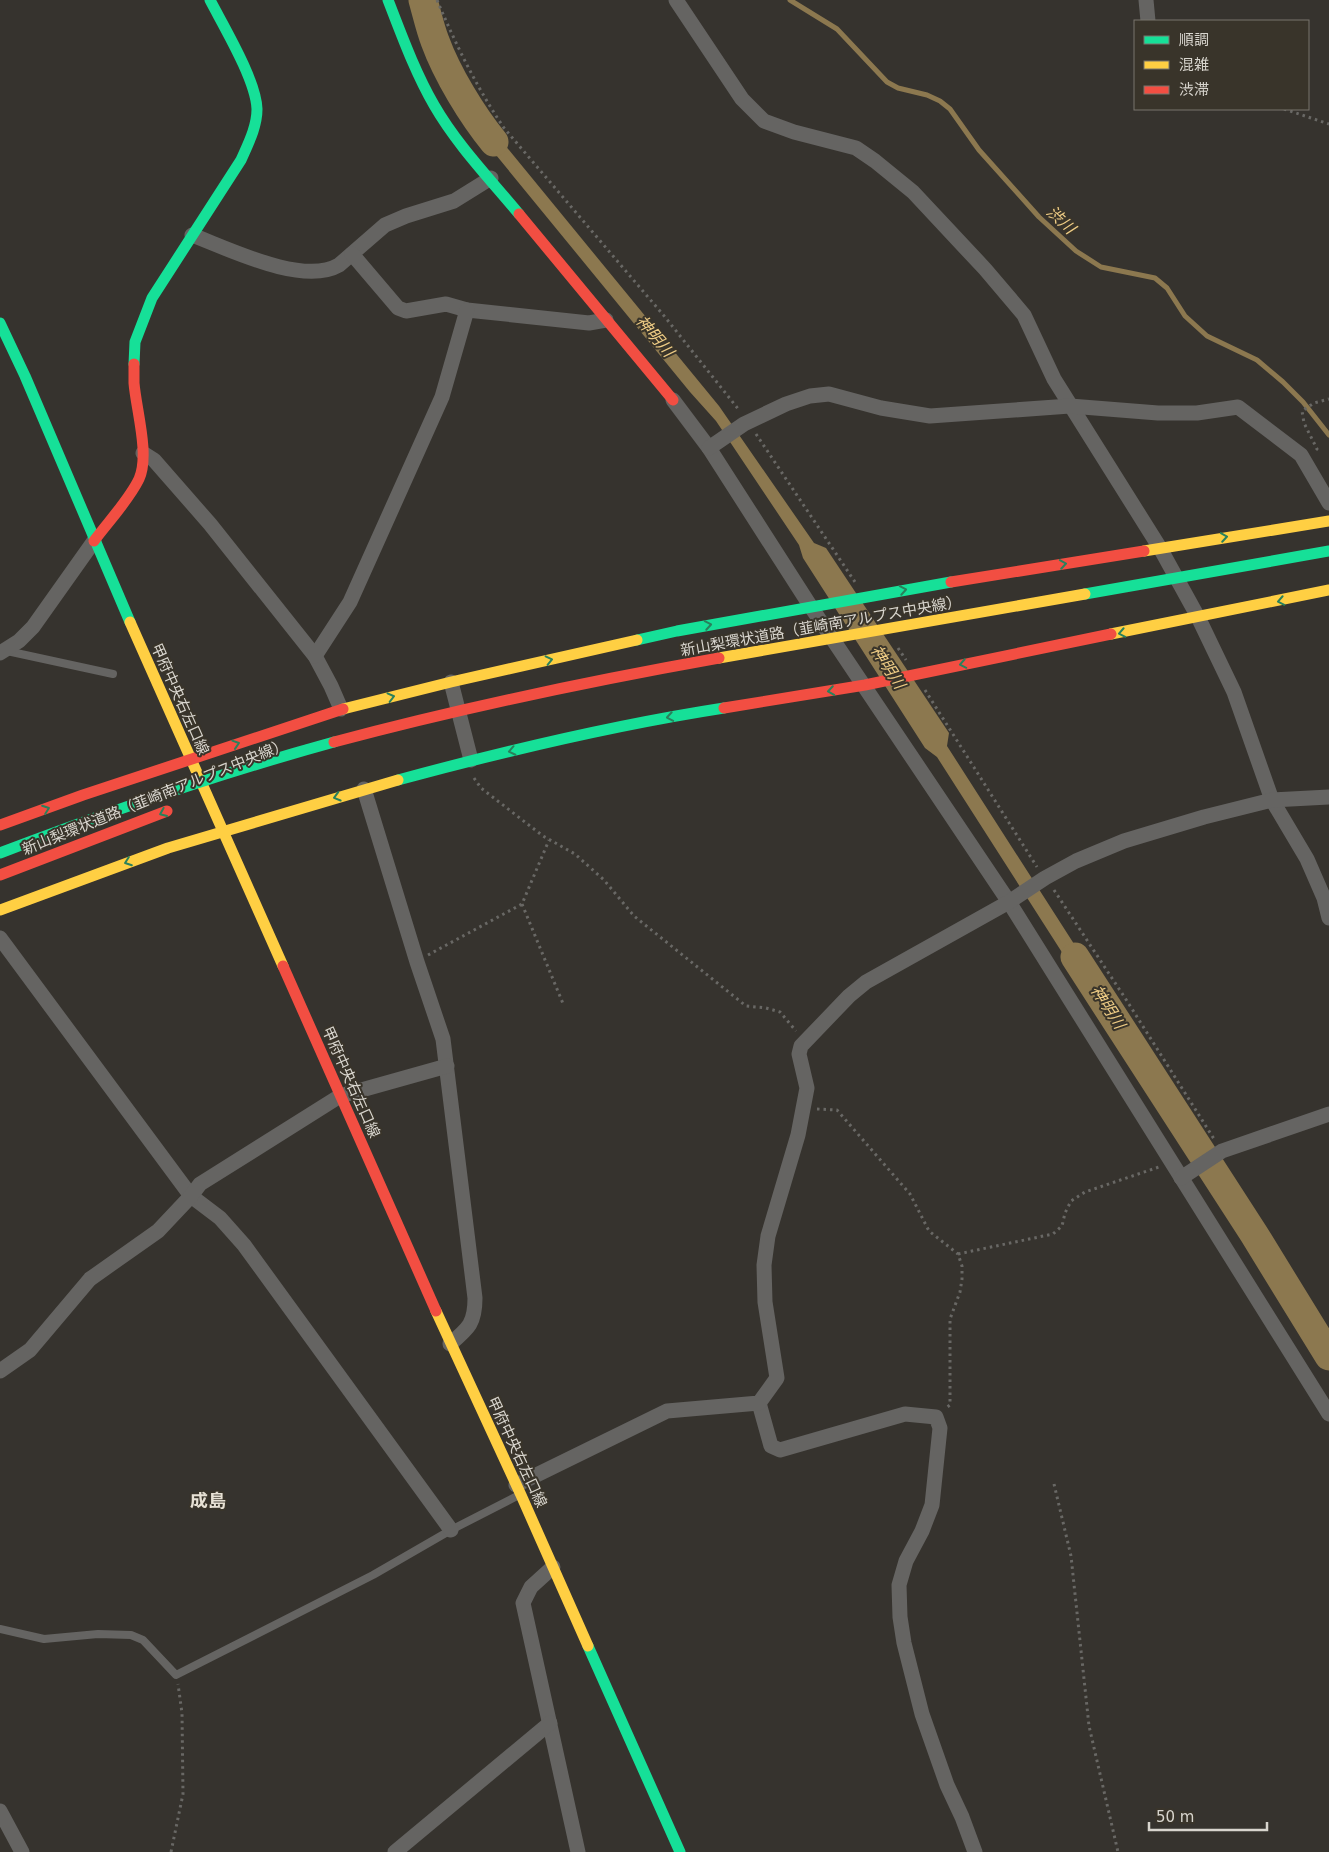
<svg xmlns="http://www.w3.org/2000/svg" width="1329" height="1852" font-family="'DejaVu Sans','Noto Sans JP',sans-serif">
<rect width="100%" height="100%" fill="#36332e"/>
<!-- water -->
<polygon fill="#8c784f" points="478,107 504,144 719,406 814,543 826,548 949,733 947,746 1101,986 1088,993 937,757 925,748 803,558 799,545 716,421 690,392 487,144 466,115"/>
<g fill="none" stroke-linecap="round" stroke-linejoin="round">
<!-- stream -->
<polyline stroke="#8c784f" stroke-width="5" points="790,0 837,29 887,82 898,88 927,95 940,101 950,109 979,150 1039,217 1076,251 1101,267 1155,278 1167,288 1185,316 1207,336 1257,360 1283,382 1303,402 1329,435"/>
<!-- river -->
<g stroke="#8c784f" stroke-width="29">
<path d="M423,0C427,14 430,28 435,41C447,74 472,115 494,142"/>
<polyline points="1075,957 1254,1234 1329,1356"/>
</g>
<!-- path -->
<g stroke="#696865" stroke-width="3" stroke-dasharray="2.5 4" stroke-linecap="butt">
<path d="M437,0C456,45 477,88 504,128L665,317L739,410"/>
<polyline points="1284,109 1329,124"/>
<polyline points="756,434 855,582"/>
<polyline points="1316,450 1317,449 1304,423 1302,411 1314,403 1329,399"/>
<polyline points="898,648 906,660"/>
<polyline points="925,690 1037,867"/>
<polyline points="474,778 481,788 543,836 575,854 604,880 634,916 746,1006 766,1008 780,1012 796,1031"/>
<polyline points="1054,890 1127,1001 1214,1139"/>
<polyline points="522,904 564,1006"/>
<polyline points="428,955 522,904 549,840"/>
<polyline points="817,1109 837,1110 910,1194 929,1231 958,1254 962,1266 962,1279 960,1292 950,1319 950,1405 946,1408"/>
<polyline points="958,1254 1053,1234 1062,1226 1065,1213 1071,1201 1085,1192 1159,1167"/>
<polyline points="1054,1484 1071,1556 1089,1726 1118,1852"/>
<polyline points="171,1852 183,1794 182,1713 178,1684"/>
</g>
<!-- lane -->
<g stroke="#656462" stroke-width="8">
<polyline points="7,651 113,674"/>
<polyline points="0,1629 44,1639 98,1634 131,1635 143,1640 176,1675 373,1575 451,1530 519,1495"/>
</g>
<!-- street -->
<g stroke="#656462" stroke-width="15">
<polyline points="676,0 742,99 764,121 794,132 856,148 875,161 913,192 985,269 1024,315 1054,379 1160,548 1198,617 1234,692 1272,800 1307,859 1324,898 1329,918"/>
<polyline points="1146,0 1148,21"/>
<path d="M192,235C229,249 303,286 339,265L385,225L406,216L454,201L491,178"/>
<polyline points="352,254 398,308 406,311 446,304 467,310 589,323 606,320"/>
<polyline points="673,400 709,448 811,607 1009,902 1329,1414"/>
<polyline points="709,448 744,424 786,404 810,396 829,394 881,408 930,416 1070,406 1158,413 1197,413 1238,407 1301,455 1329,503"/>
<polyline points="143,453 154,460 210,524 315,656 331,686 341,709"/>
<polyline points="0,653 19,641 33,627 94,541"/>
<polyline points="315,656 350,602 442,397 467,310"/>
<polyline points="451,682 471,760"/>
<path d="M364,789L417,962L443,1039L475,1298C475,1323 469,1328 450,1344"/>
<polyline points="0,938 191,1196 220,1218 244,1245 451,1530"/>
<polyline points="1181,1178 1222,1151 1329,1114"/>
<polyline points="0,1371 30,1350 90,1279 158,1231 191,1196 200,1184 340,1096 447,1066"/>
<polyline points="759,1403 771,1446 780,1450 905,1414 936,1417 940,1428 932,1505 922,1531 906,1561 899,1585 900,1617 904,1643 922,1714 947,1785 962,1817 975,1852"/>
<polyline points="516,1485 667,1411 759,1403 777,1378 765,1302 764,1265 768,1236 798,1135 807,1088 799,1054 801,1046 849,996 866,982 1009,902 1045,878 1076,861 1124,841 1204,817 1272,800 1329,797"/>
<polyline points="553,1567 531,1587 523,1603 578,1852"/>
<polyline points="0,1811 22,1852"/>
<polyline points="395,1852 550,1723"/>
</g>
<!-- fast -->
<g stroke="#16e098" stroke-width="11">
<path d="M388,0C402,36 415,72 434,105C457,145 490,179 519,214"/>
<polyline points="0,323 25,376 130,622"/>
<path d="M134,364L135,342L152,298L241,160C248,144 257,127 257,109C256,80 224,27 210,0"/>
<polyline points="637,640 677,631 951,582"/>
<path d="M398,780C505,751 614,725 724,708"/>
<polyline points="588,1646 680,1852"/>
</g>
<!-- slow -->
<g stroke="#ffcf43" stroke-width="11">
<polyline points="1144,551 1329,521"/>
<polyline points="130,622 283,966"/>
<polyline points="1111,634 1329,590"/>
<polyline points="343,709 451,682 637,640"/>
<polyline points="0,910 168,848 398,780"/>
<polyline points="436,1311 521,1495 588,1646"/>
</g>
<!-- jam -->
<g stroke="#f24e42" stroke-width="11">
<polyline points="519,214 673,400"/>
<path d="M94,541C108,522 129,500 139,479C150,455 136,409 134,383C134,377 134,370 134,364"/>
<polyline points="951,582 1144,551"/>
<polyline points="724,708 865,685 1111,634"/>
<polyline points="0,825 83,795 343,709"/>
<polyline points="283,966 436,1311"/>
</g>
<!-- fast-bridge -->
<g stroke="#16e098" stroke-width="11">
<polyline points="1085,594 1329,551"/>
<path d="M0,853C110,811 221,773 334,742"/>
</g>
<!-- slow-bridge -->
<polyline stroke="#ffcf43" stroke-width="11" points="719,658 1085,594"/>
<!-- jam-bridge -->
<g stroke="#f24e42" stroke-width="11">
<path d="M334,742C461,708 590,681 719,658"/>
<polyline points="0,875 167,811"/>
</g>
</g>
<!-- one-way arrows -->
<defs><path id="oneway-chevron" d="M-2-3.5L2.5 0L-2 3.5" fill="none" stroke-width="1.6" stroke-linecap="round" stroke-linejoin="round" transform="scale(1.25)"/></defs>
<g stroke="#29815c">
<use href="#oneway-chevron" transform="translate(1224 537) rotate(-9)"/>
<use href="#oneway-chevron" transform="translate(1063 564) rotate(-9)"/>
<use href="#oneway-chevron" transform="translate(903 590) rotate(-10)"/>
<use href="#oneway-chevron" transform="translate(1281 601) rotate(169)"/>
<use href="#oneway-chevron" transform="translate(708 625) rotate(-10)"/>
<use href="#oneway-chevron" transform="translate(1122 633) rotate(169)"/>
<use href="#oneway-chevron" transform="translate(549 660) rotate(-13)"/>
<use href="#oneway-chevron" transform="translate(963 664) rotate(169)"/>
<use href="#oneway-chevron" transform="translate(831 691) rotate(171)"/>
<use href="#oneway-chevron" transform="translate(391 697) rotate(-14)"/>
<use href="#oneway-chevron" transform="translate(670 717) rotate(170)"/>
<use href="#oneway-chevron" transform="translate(236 744) rotate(-18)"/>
<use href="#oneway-chevron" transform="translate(512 751) rotate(168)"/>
<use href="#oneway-chevron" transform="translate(337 797) rotate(164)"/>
<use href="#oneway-chevron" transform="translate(46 809) rotate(-20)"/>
<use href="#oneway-chevron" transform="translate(163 813) rotate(157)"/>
<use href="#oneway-chevron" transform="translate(128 862) rotate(160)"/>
</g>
<g text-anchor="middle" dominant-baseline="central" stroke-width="4" stroke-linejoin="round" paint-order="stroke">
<!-- street labels -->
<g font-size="15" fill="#d8d5ce" stroke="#39342a">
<text transform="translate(821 626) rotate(-10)">新山梨環状道路（韮崎南アルプス中央線）</text>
<text transform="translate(180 699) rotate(66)">甲府中央右左口線</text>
<text transform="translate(155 797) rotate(-22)">新山梨環状道路（韮崎南アルプス中央線）</text>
<text transform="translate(351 1082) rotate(66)">甲府中央右左口線</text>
<text transform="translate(517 1452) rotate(65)">甲府中央右左口線</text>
</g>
<!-- water labels -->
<g font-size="16" font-style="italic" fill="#eecc85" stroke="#39342a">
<text transform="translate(1061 220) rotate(43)">渋川</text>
<text transform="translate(655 336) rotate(50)">神明川</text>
<text transform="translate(888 667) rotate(57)">神明川</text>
<text transform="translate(1108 1007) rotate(57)">神明川</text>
</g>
<!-- quarter labels -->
<g font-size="18" font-weight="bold" fill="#e7e1d4" stroke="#39342a">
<text x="208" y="1500">成島</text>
</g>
</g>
<!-- legend -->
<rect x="1134" y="20" width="175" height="90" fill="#39342a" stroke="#79746c"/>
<rect x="1144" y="36" width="25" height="8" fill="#16e098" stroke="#79746c"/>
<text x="1179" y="45" font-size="15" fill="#d8d5ce">順調</text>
<rect x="1144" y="61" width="25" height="8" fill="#ffcf43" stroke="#79746c"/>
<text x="1179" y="70" font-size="15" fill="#d8d5ce">混雑</text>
<rect x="1144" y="86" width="25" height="8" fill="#f24e42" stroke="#79746c"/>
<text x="1179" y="95" font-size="15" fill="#d8d5ce">渋滞</text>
<!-- scale -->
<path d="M1149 1822v8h118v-8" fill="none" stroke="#d8d5ce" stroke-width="2.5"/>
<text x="1156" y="1822" font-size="15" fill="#d8d5ce" stroke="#39342a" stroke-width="4" paint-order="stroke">50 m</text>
</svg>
